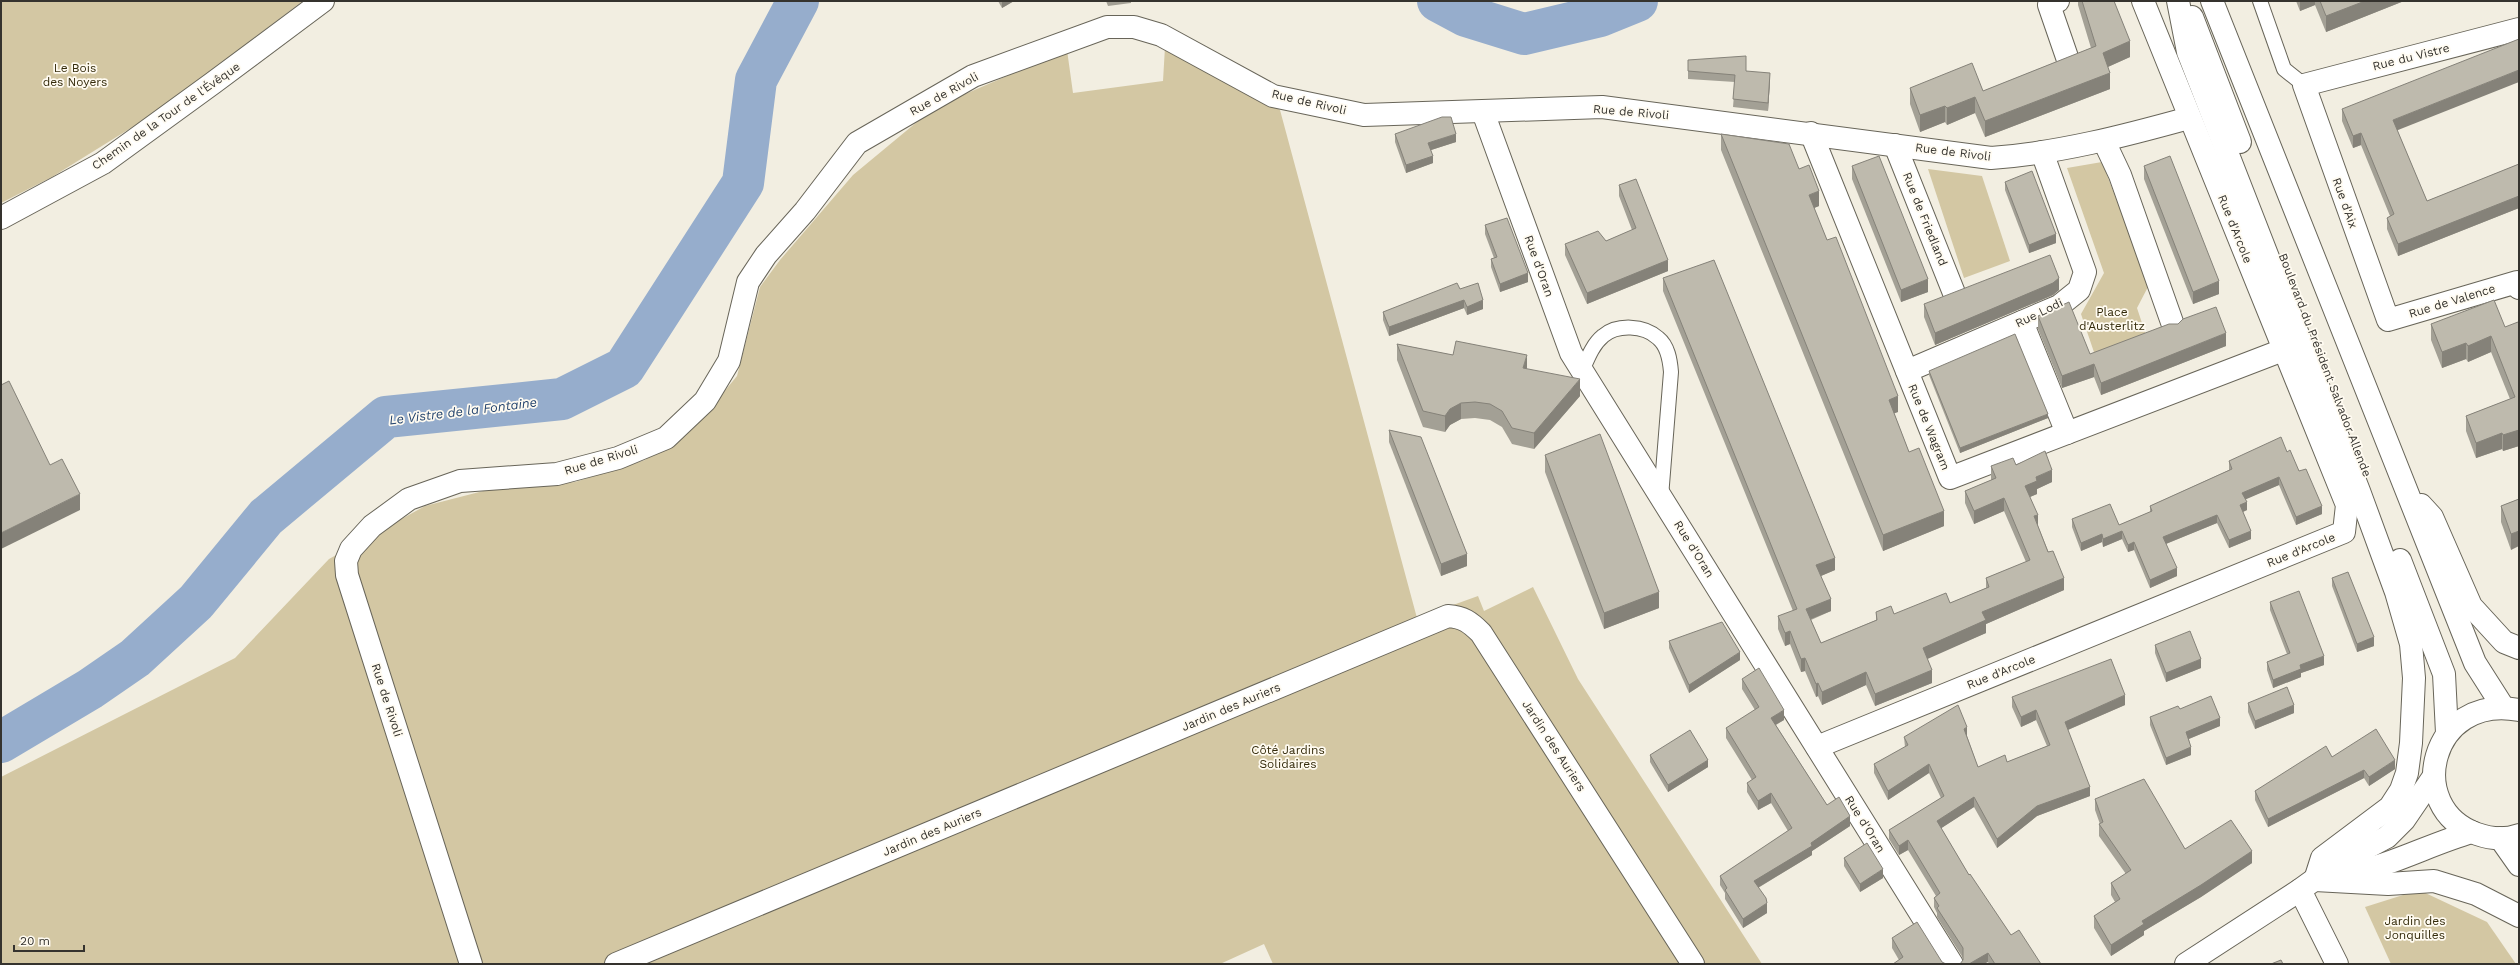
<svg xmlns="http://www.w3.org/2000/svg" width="2520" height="965" font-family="'Work Sans',sans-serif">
<rect width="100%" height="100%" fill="#f2eee1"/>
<!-- green -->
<g fill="#d3c7a3">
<polygon points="1,1 303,1 155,113 52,177 1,203"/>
<polygon points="1165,47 1280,110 1417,618 1478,596 1484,611 1533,587 1578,679 1762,964 1273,964 1264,944 1220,964 1,964 1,777 235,658 329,559 425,506 491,489 575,482 645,460 700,421 737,376 760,287 780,260 853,175 935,107 1067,50 1073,93 1163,81"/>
<polygon points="2102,162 2149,285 2137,308 2148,341 2096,358 2081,314 2104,273 2067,168"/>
<polygon points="1928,169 1982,176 2010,261 1964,278"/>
<polygon points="2419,890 2487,922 2516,964 2391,964 2365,907"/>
</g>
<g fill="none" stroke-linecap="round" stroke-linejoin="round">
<!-- river -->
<g stroke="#96adcc" stroke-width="42">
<polyline points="1438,1 1466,16 1524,34 1600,16 1637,1"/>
<polyline points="1,742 90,689 135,658 196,602 266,517 386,417 562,399 624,368 743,183 756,80 798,1"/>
</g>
<!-- lane casing -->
<g stroke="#686559" stroke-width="16">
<g id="lane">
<polyline points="2260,1 2284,69 2304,85"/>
<path d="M1582,371C1587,360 1592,345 1603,336C1617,324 1644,325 1658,338C1668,346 1670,360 1671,372L1661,497"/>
</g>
</g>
<!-- street casing -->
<g stroke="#686559" stroke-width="24">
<g id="street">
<polyline points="2058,1 2049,5 2068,60"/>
<polyline points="2519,29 2304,85 2388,320 2517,282 2519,288"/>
<polyline points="1483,112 1571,353 1952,964"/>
<polyline points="1811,133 1950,478 2283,350"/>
<polyline points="2104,141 2120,175 2173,325"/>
<polyline points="1895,145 1954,293"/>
<polyline points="1,218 103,163 213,83 323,1"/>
<polyline points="2022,322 2067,433"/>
<polyline points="1907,371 2059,306 2079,290 2085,272 2042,152"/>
<polyline points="1817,747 2344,532 2347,505 2143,1"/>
<polyline points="2300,890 2337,964"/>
<path d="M471,964L347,575L346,561L351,549L372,526L409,499L460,481L557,474L618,458L666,438L705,401L729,361L748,282L766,255L805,211L857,143L973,76L1107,27H1134L1161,35L1273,96L1364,115L1602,107L1991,158C2059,153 2124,136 2189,118"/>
<path d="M616,964L1448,616C1463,617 1470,622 1481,633L1693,964"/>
</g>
</g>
<!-- primary casing -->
<g stroke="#686559" stroke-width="24">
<g id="primary">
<polyline points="2178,1 2188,52 2359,491 2396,592 2411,644 2414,678 2411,743 2407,773 2401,790 2390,807 2322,858 2315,880"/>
<polyline points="2212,1 2475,663 2503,707"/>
<polyline points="2192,17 2240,142"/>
<polyline points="2421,505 2432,517 2471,606 2504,642 2519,648"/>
<polyline points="2400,560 2444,674 2447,733"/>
<path d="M2519,710C2430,693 2403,808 2477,834C2491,839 2505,840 2519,835"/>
<polyline points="2500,838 2519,865"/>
<path d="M2347,874C2391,866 2430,844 2472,832"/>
<polyline points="2315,880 2388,884 2434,881 2476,894 2519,916"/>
<polyline points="2186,964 2300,890 2336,864 2387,837 2404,820 2434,776"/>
</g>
</g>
<!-- lane -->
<use href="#lane" stroke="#fff" stroke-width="14"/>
<!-- street -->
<use href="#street" stroke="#fff" stroke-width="22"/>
<!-- primary -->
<use href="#primary" stroke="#fff" stroke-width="22"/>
</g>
<!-- wall -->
<g fill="#a3a095">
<polygon points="998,1 1014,1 1002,8"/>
<polygon points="1106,1 1131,1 1131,3 1108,6"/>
<polygon points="2078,1 2114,1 2130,57 2108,67 2110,89 1985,137 1975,113 1947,125 1945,122 1920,132 1910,104 1910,88 1983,91 2091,48 2078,5"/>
<polygon points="2296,1 2404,1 2326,32 2315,5 2300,11"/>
<polygon points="1688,60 1746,71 1770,81 1768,111 1733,107 1735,82 1688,79"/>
<polygon points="2342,109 2397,130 2427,201 2519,164 2519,208 2398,256 2387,229 2387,218 2390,216 2361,145 2353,148 2342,121"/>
<polygon points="1395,134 1456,142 1431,150 1433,163 1406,173 1395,142"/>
<polygon points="1721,134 1819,206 1814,208 1827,240 1898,412 1894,413 1909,452 1944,526 1883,551 1721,150"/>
<polygon points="1852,166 1928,292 1901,302 1852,179"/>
<polygon points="2144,166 2219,294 2193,304 2144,179"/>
<polygon points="2005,182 2056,243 2029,253 2005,190"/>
<polygon points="1619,185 1668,271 1587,304 1565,255 1565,244 1606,241 1632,230 1619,196"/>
<polygon points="1485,225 1528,282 1500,292 1491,267 1491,259 1494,258 1485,234"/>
<polygon points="1663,278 1835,570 1821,576 1831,611 1811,620 1821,643 1876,620 1876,612 1894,614 1950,603 1986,588 1986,578 2026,562 2004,511 1974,524 1965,503 1965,491 1991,480 1991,466 2016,465 2052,482 2037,489 2037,494 2030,497 2038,526 2064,590 1986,624 1986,633 1927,658 1932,683 1875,706 1866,685 1822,705 1818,696 1816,697 1805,671 1801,672 1790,644 1785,646 1778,629 1778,616 1793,611 1663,291"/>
<polygon points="1460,289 1483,309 1467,315 1464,308 1389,336 1383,320 1383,312"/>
<polygon points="2059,290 2053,295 1935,345 1924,317 1924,304"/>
<polygon points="2038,316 2090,354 2226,346 2101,395 2094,377 2062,388 2038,329"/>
<polygon points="2431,324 2505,327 2519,324 2519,446 2503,451 2502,449 2476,458 2466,431 2466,416 2510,399 2491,352 2468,362 2466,359 2442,368 2431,340"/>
<polygon points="1397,344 1453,355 1527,369 1580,396 1534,449 1512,444 1502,427 1490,420 1475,418 1461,419 1450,425 1445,432 1423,427 1397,360"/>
<polygon points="1929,371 2048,418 1960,453 1929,375"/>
<polygon points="1389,430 1467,566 1441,576 1389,442"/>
<polygon points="2287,452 2299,471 2322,514 2296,525 2279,485 2245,499 2247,510 2243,512 2251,539 2229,548 2217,523 2166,544 2177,576 2150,588 2134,550 2128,552 2122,539 2103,547 2102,542 2081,551 2072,527 2072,519 2119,525 2150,512 2150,506 2229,470 2229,461"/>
<polygon points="1545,455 1659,608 1604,629 1545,472"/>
<polygon points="2519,499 2511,550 2501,522 2501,506"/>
<polygon points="2332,578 2374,646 2357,652 2332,586"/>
<polygon points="2270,602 2324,665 2301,673 2301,677 2273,688 2267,670 2267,662 2287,654 2270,610"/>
<polygon points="1669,641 1740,660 1689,693 1669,648"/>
<polygon points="2155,645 2201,668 2166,682 2155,653"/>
<polygon points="1742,679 1784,720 1776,725 1827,805 1850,826 1812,851 1812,855 1758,888 1767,913 1743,928 1725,899 1725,893 1720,885 1720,876 1788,831 1771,803 1758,810 1747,792 1747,783 1752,780 1726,738 1726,728 1755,710 1742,689"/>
<polygon points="2012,697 2125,705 2068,730 2090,796 2037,816 1997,848 1974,807 1941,828 1969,875 2011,935 2041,964 1989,964 1988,962 1963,961 1963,958 1937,917 1937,913 1934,907 1934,898 1936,896 1908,850 1899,855 1889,839 1889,830 1941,798 1929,773 1888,800 1874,773 1874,764 1905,747 1904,737 1967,736 1978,767 2007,762 2047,746 2036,720 2021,727 2012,707"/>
<polygon points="2248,703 2294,713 2255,729 2248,712"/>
<polygon points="2180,709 2220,726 2189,739 2191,755 2166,765 2150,725 2150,717"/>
<polygon points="1650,755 1708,767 1668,792 1650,762"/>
<polygon points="2332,757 2395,769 2369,786 2364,778 2268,827 2255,800 2255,791"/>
<polygon points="2095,799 2185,849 2252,863 2201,897 2144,931 2144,935 2111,956 2094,928 2094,916 2115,902 2111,895 2111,883 2126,874 2099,836 2099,824 2100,824 2095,810"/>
<polygon points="1844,858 1883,878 1860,892 1844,866"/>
<polygon points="1892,938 1942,962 1899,960 1892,948"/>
</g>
<!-- shaded-wall -->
<g fill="#858279">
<polygon points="1002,1 1014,1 1002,8"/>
<polygon points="2300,1 2315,1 2315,5 2300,11"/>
<polygon points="2365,1 2404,1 2326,32 2326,16"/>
<polygon points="2130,41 2130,57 2103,69 2103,53"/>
<polygon points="2519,70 2519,82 2393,132 2393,120"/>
<polygon points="1770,73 1770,81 1768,111 1768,103"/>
<polygon points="2110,73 2110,89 1985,137 1985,121"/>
<polygon points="1975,97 1975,113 1947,125 1947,108"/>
<polygon points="1945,106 1945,122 1920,132 1920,115"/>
<polygon points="2361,133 2361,145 2353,148 2353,136"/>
<polygon points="1456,134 1456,142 1428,151 1428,143"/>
<polygon points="1433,156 1433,163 1406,173 1406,165"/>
<polygon points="1819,191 1819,206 1809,210 1809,195"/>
<polygon points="2519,196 2519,208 2398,256 2398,244"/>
<polygon points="2056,234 2056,243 2029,253 2029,245"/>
<polygon points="1668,260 1668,271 1587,304 1587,293"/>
<polygon points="1528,273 1528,282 1500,292 1500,284"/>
<polygon points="2059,278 2059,290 2053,295 1935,345 1935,333"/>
<polygon points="1928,279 1928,292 1901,302 1901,290"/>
<polygon points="2219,281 2219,294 2193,304 2193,292"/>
<polygon points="1464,300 1464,308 1389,336 1389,327"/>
<polygon points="1483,300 1483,309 1467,315 1467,307"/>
<polygon points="2226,333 2226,346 2101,395 2101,383"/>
<polygon points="2491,336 2491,352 2468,362 2468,346"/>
<polygon points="2466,343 2466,359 2442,368 2442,352"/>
<polygon points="1527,355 1527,371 1523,368"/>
<polygon points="2094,364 2094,377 2062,388 2062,376"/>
<polygon points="1580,379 1580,396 1534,449 1534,433"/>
<polygon points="1898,396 1898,412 1889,415 1889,400"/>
<polygon points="1461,403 1461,419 1450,425 1445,432 1445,416 1450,409"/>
<polygon points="2048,414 2048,418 1960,453 1960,448"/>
<polygon points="2519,430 2519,446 2503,451 2503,435"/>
<polygon points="2502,433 2502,449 2476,458 2476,443"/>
<polygon points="2052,470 2052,482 2037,489 2037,494 2025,499 2025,486 2036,477"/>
<polygon points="2279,477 2279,485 2242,501 2242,493"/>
<polygon points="80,494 80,510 1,549 1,533"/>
<polygon points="2004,498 2004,511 1974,524 1974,511"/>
<polygon points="2247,502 2247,510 2240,513 2240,505"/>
<polygon points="2322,506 2322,514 2296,525 2296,517"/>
<polygon points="1944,511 1944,526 1883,551 1883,535"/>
<polygon points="2038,515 2038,528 2034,516"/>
<polygon points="2217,515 2217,523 2163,545 2163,537"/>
<polygon points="2122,531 2122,539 2103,547 2103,539"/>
<polygon points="2251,531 2251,539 2229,548 2229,540"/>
<polygon points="2519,531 2519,546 2511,550 2511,534"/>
<polygon points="2102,534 2102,542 2081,551 2081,543"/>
<polygon points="2134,542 2134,550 2128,552 2128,545"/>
<polygon points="1467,554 1467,566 1441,576 1441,564"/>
<polygon points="1835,558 1835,570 1816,578 1816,565"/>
<polygon points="2177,568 2177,576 2150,588 2150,580"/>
<polygon points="2064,578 2064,590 1986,624 1986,633 1923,661 1923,648 1982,612"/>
<polygon points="1659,592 1659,608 1604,629 1604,613"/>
<polygon points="1831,599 1831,611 1806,621 1806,609"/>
<polygon points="1790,631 1790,644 1785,646 1785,633"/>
<polygon points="2374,637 2374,646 2357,652 2357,644"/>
<polygon points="1740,652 1740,660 1689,693 1689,685"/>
<polygon points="2324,656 2324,665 2301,673 2301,677 2273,688 2273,680 2300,665"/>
<polygon points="1805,658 1805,671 1801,672 1801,659"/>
<polygon points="2201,659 2201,668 2166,682 2166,673"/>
<polygon points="1932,670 1932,683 1875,706 1875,694"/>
<polygon points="1866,672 1866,685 1822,705 1822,692"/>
<polygon points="1818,683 1818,696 1816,697 1816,684"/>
<polygon points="2125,695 2125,705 2065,731 2065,722"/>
<polygon points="2294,705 2294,713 2255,729 2255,721"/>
<polygon points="1784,710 1784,720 1771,727 1771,718"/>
<polygon points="2036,710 2036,720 2021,727 2021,717"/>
<polygon points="2220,718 2220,726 2186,740 2186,732"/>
<polygon points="1967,727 1967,736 1964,738 1964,729"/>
<polygon points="2191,747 2191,755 2166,765 2166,758"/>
<polygon points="1708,760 1708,767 1668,792 1668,785"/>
<polygon points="2395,760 2395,769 2369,786 2369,777"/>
<polygon points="1929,764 1929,773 1888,800 1888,791"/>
<polygon points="2364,770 2364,778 2268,827 2268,819"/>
<polygon points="2090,787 2090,796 2037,816 1997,848 1997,839 2037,806"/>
<polygon points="1771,793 1771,803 1758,810 1758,801"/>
<polygon points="1974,797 1974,807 1937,831 1937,821"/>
<polygon points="1850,816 1850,826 1812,851 1812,855 1754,890 1754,881"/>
<polygon points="1908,840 1908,850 1899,855 1899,846"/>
<polygon points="2252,851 2252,863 2201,897 2144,931 2144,935 2111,956 2111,945 2142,921"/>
<polygon points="1883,869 1883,878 1860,892 1860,884"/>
<polygon points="1767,903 1767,913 1743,928 1743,919"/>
<polygon points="1988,953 1988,962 1984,964 1969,964"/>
</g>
<!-- building -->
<g fill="#bebaad" stroke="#858279">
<polygon points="2082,1 2114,1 2130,41 2103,53 2110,73 1985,121 1975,97 1947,108 1945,106 1920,115 1910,88 1972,63 1983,91 2096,46"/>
<polygon points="2320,1 2365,1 2326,16"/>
<polygon points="2519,39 2519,70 2393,120 2427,201 2519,164 2519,196 2398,244 2387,218 2394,214 2361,133 2353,136 2342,109"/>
<polygon points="1746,56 1746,71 1770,73 1768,103 1733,99 1735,75 1688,71 1688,60"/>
<polygon points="1442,117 1451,117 1456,134 1428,143 1433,156 1406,165 1395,134"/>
<polygon points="1721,134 1789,144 1799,169 1809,165 1819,191 1809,195 1827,240 1836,237 1898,396 1889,400 1909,452 1919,448 1944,511 1883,535"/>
<polygon points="1879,156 1928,279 1901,290 1852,166"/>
<polygon points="2170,156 2219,281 2193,292 2144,166"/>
<polygon points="2032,171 2056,234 2029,245 2005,182"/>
<polygon points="1636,179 1668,260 1587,293 1565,244 1598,231 1606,241 1636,228 1619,185"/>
<polygon points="1507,218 1528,273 1500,284 1491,259 1497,257 1485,225"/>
<polygon points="2050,255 2059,278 2053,283 1935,333 1924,304"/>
<polygon points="1714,260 1835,558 1816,565 1831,599 1806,609 1821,643 1877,620 1876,612 1891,606 1894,614 1946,593 1950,603 1989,587 1986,578 2030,560 2004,498 1974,511 1965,491 1996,478 1991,466 2013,458 2016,465 2045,451 2052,470 2036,477 2037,481 2025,486 2038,515 2034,516 2048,552 2053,551 2064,578 1982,612 1986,620 1923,648 1932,670 1875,694 1866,672 1822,692 1818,683 1816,684 1805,658 1801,659 1790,631 1785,633 1778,616 1797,609 1663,278"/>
<polygon points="1457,283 1460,289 1478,283 1483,300 1467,307 1464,300 1389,327 1383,312"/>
<polygon points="2494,300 2505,327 2518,322 2519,324 2519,430 2503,435 2502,433 2476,443 2466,416 2515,397 2491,336 2468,346 2466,343 2442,352 2431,324"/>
<polygon points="2069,302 2090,354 2169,324 2178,324 2183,319 2216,307 2226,333 2101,383 2094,364 2062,376 2038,316"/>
<polygon points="2015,334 2048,414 1960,448 1929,371"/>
<polygon points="1456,341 1527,355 1523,368 1580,379 1534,433 1512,428 1502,411 1490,404 1475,402 1461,403 1450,409 1445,416 1423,411 1397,344 1453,355"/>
<polygon points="9,381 50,465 62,459 80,494 1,533 1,385"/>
<polygon points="1389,430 1421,437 1467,554 1441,564"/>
<polygon points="1600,434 1659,592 1604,613 1545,455"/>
<polygon points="2281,437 2287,452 2290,450 2299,471 2306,469 2322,506 2296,517 2279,477 2242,493 2247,502 2240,505 2251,531 2229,540 2217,515 2163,537 2177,568 2150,580 2134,542 2128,545 2122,531 2103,539 2102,534 2081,543 2072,519 2110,504 2119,525 2152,511 2150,506 2232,469 2229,461"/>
<polygon points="2519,499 2519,531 2511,534 2501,506"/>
<polygon points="2348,572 2374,637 2357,644 2332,578"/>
<polygon points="2299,591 2324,656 2300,665 2301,669 2273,680 2267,662 2290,653 2270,602"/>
<polygon points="1722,622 1740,652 1689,685 1669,641"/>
<polygon points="2190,631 2201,659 2166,673 2155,645"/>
<polygon points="2111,659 2125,695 2065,722 2090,787 2037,806 1997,839 1974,797 1937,821 1969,875 1970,874 2011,935 2019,930 2041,964 1995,964 1988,953 1969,964 1960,964 1963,960 1963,948 1937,908 1939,906 1934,898 1940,893 1908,840 1899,846 1889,830 1944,796 1929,764 1888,791 1874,764 1908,745 1904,737 1958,705 1967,727 1964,729 1978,767 2005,755 2007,762 2050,745 2036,710 2021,717 2012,697"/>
<polygon points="1759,668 1784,710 1771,718 1827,805 1839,797 1850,816 1811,843 1812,846 1754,881 1766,898 1767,903 1743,919 1725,890 1727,888 1720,876 1792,828 1771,793 1758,801 1747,783 1756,777 1726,728 1759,707 1742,679"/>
<polygon points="2287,687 2294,705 2255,721 2248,703"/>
<polygon points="2211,696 2220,718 2186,732 2191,747 2166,758 2150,717 2178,706 2180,709"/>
<polygon points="2376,729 2395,760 2369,777 2364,770 2268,819 2255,791 2326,746 2332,757"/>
<polygon points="1690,730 1708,760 1668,785 1650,755"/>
<polygon points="2144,779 2185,849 2231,820 2252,851 2201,885 2142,921 2144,924 2111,945 2094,916 2120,899 2111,883 2131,870 2099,824 2103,822 2095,799"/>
<polygon points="1867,843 1883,869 1860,884 1844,858"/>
<polygon points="1917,922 1942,962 1946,964 1893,964 1903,957 1892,938"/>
<polygon points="2281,960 2283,964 2271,964"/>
</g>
<g text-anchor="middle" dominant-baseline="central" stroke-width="3.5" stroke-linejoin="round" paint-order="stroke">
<!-- street labels -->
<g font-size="12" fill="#35332e" stroke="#fffbf1">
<text transform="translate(2411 57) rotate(-14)">Rue du Vistre</text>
<text transform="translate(944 94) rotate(-29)">Rue de Rivoli</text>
<text transform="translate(1309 102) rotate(13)">Rue de Rivoli</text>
<text transform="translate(1631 112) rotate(5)">Rue de Rivoli</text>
<text transform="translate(166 116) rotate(-35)">Chemin de la Tour de l'Évêque</text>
<text transform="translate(1953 152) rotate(7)">Rue de Rivoli</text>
<text transform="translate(2345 203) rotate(70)">Rue d'Aix</text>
<text transform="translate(1925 219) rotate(68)">Rue de Friedland</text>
<text transform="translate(2235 229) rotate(68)">Rue d'Arcole</text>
<text transform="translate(1539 266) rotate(70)">Rue d'Oran</text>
<text transform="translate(2452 301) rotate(-17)">Rue de Valence</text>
<text transform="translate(2039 313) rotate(-26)">Rue Lodi</text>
<text transform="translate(2325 365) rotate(69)">Boulevard du Président Salvador Allende</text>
<text transform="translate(1929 427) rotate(68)">Rue de Wagram</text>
<text transform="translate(601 460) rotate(-17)">Rue de Rivoli</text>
<text transform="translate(1694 549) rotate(58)">Rue d'Oran</text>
<text transform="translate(2301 550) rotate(-22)">Rue d'Arcole</text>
<text transform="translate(2001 672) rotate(-22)">Rue d'Arcole</text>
<text transform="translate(387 700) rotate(72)">Rue de Rivoli</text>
<text transform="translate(1231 707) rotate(-23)">Jardin des Auriers</text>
<text transform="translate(1554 746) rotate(57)">Jardin des Auriers</text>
<text transform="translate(1865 824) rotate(58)">Rue d'Oran</text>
<text transform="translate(932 832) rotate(-23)">Jardin des Auriers</text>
</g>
<!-- park labels -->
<g font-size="12" fill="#342b0b" stroke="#fffbf1">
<text x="75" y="68">Le Bois<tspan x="75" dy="14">des Noyers</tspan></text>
<text x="2112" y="312">Place<tspan x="2112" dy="14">d'Austerlitz</tspan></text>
<text x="1288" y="750">Côté Jardins<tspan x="1288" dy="14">Solidaires</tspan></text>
<text x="2415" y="921">Jardin des<tspan x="2415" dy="14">Jonquilles</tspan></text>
</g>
<!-- water labels -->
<g font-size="13" font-style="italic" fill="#24446e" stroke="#fffbf1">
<text transform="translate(463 411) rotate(-7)">Le Vistre de la Fontaine</text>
</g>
</g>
<!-- border -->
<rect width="2520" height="965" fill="none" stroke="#35332e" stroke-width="4"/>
<!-- scale -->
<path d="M14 945v6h70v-6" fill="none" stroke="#35332e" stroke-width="2"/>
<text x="20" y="945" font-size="12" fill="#35332e" stroke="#fffbf1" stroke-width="3" paint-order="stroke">20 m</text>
</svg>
